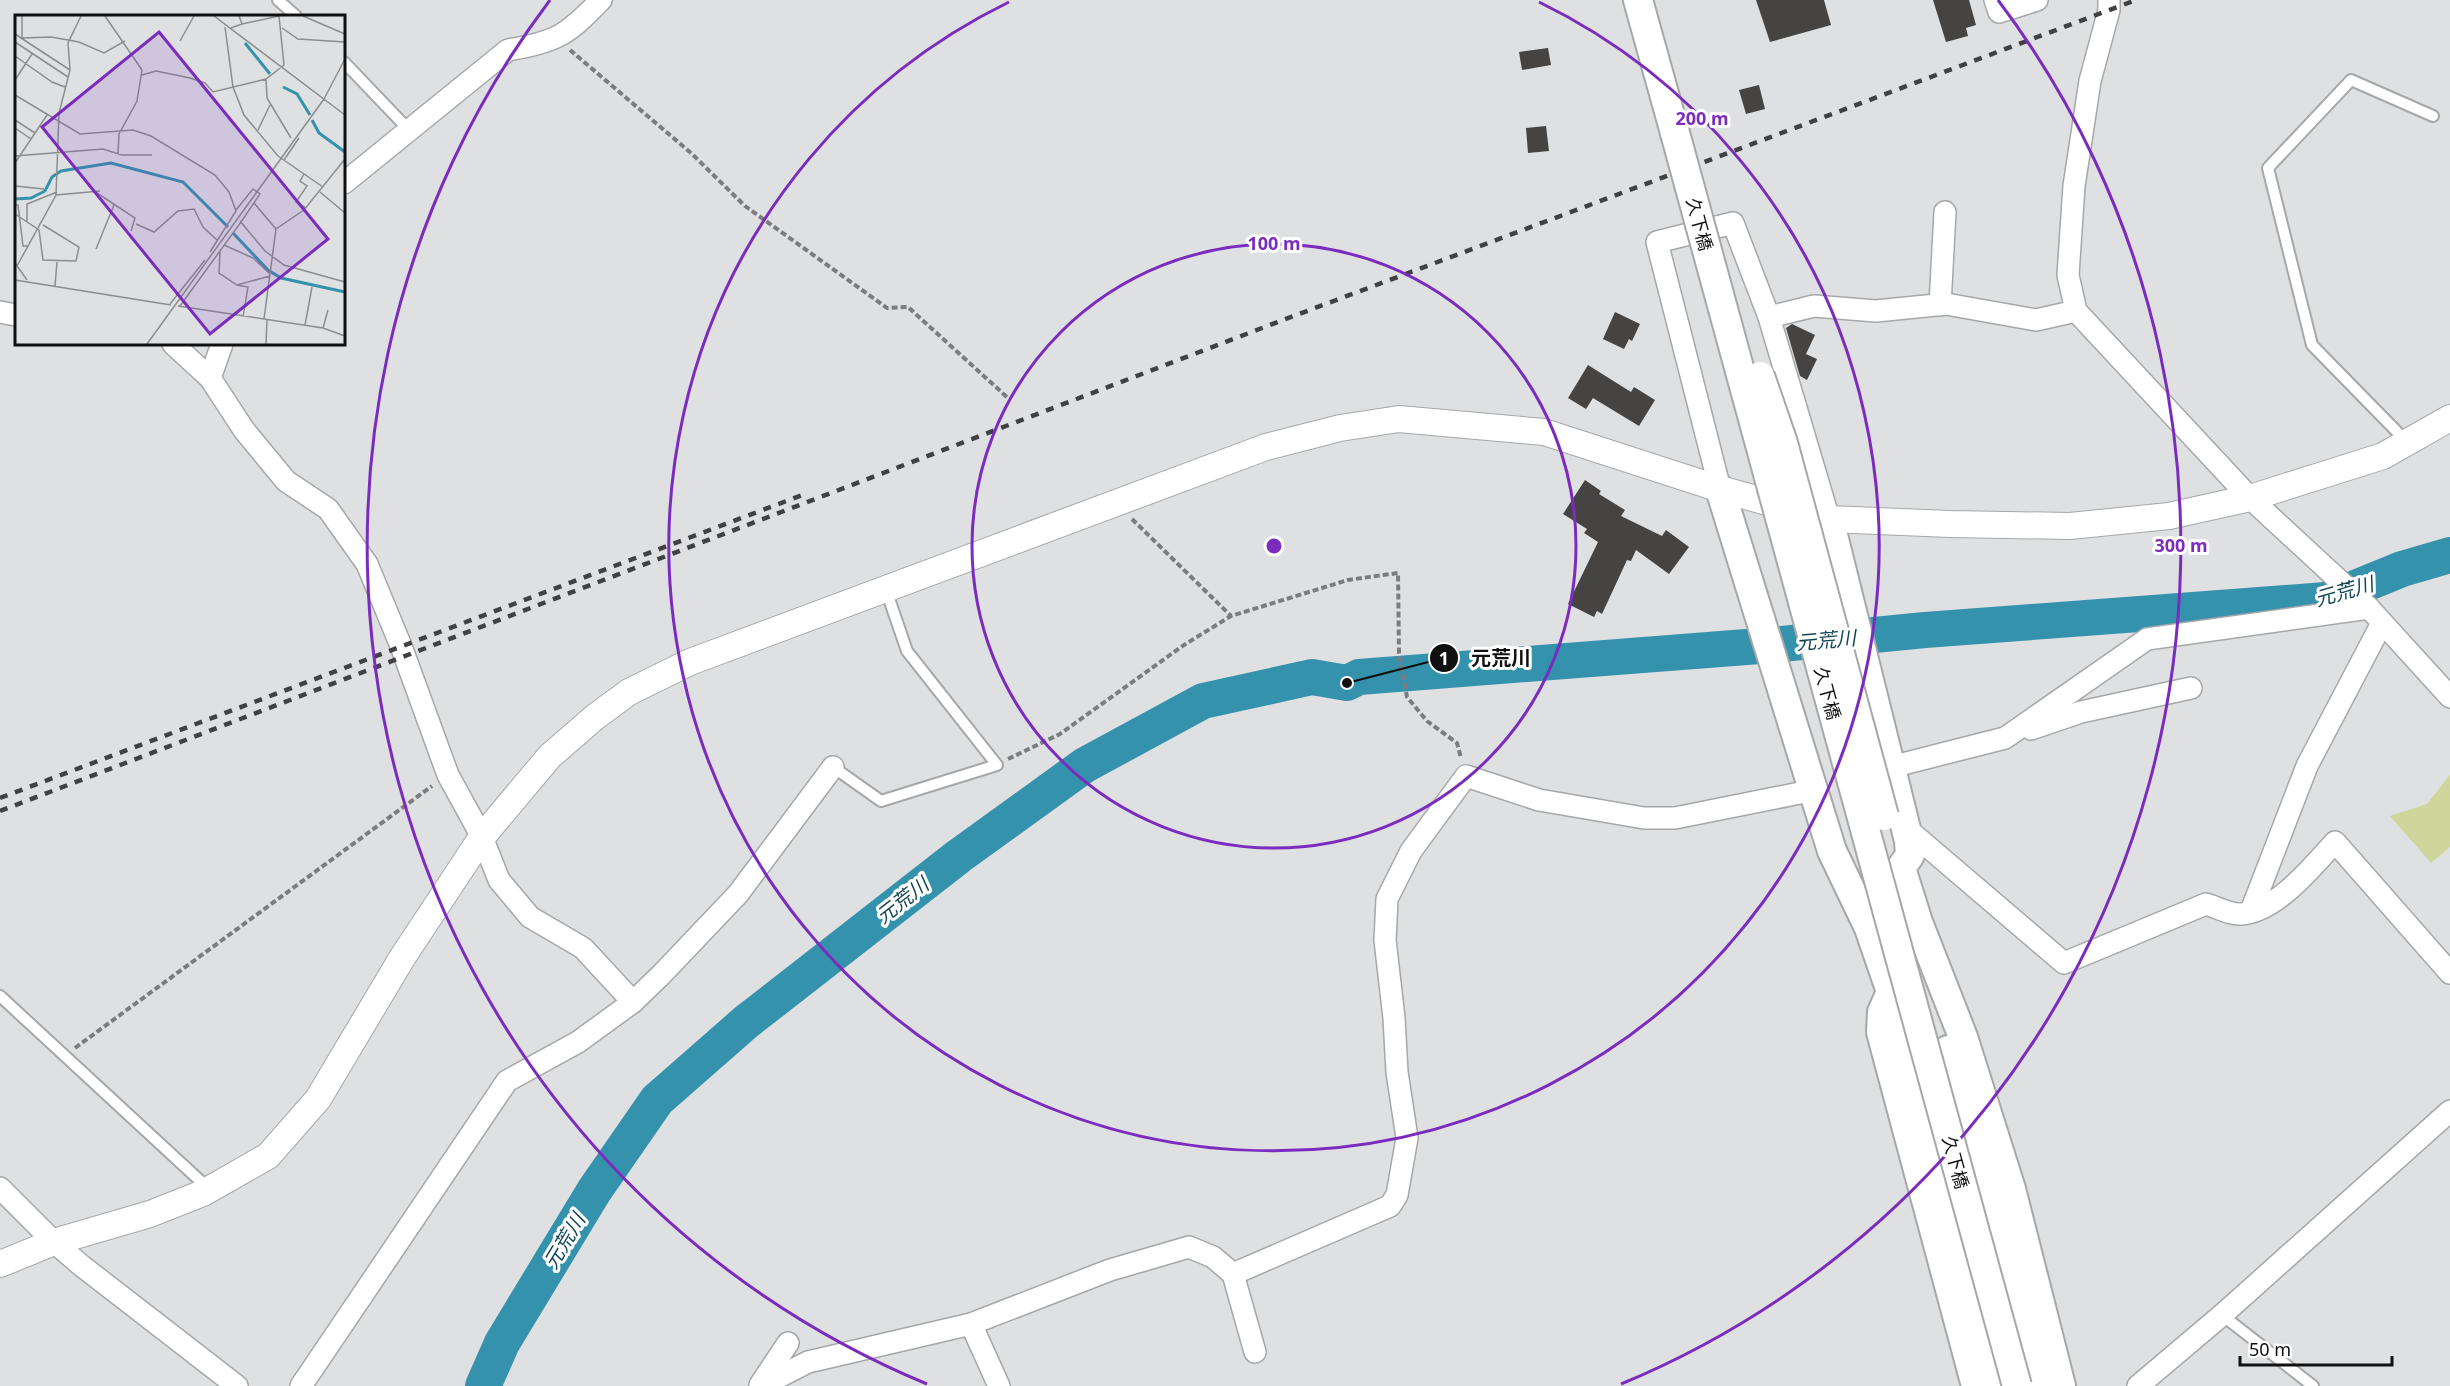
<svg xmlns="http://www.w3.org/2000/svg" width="2450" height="1386" font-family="'Noto Sans','Noto Sans JP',sans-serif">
<rect width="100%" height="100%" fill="#dfe0e2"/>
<!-- green -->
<polygon fill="#ced69b" points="2450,775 2450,847 2431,863 2390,816 2427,804"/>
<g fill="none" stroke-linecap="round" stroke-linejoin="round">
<!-- river -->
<polyline stroke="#3592ad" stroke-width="36" points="483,1386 502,1343 594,1191 657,1100 746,1022 959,856 1085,765 1203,701 1312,677 1347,683 1359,677 1772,645 1925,630 2326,600 2402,569 2450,555"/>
</g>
<!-- building -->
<g fill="#454442">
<polygon points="1756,0 1824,0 1831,25 1770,42"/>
<polygon points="1933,0 1969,0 1976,25 1966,28 1968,36 1946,42"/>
<polygon points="1548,48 1551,65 1522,70 1519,52"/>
<polygon points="1759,85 1765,109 1746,114 1739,90"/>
<polygon points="1546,126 1549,151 1528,153 1526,128"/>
<polygon points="1615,312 1640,324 1632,341 1629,339 1624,349 1603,339"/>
<polygon points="1792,324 1815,335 1806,354 1817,359 1807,380 1800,376 1786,328"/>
<polygon points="1588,365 1631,392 1634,387 1655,400 1639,426 1593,398 1586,409 1568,398"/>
<polygon points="1585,480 1601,491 1599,494 1625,510 1621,516 1662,536 1666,530 1689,547 1669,574 1636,550 1631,561 1627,560 1602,614 1597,611 1594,617 1568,604 1598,542 1584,533 1587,529 1563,514"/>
</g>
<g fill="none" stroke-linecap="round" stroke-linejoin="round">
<!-- service casing -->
<g stroke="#a5a7a8" stroke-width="14">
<g id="service">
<polyline points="278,0 296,16"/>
<polyline points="344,62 409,130"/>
<polyline points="2407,442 2312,345 2268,168 2351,80 2433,116"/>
<polyline points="833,767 881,801 997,765 907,651 886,590"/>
<polyline points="0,996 209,1189"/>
<polyline points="2222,1315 2313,1386"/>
</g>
</g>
<!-- minor casing -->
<g stroke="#a5a7a8" stroke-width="24">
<g id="minor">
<polyline points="1995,0 1999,12 2037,0"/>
<polyline points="2109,0 2109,10 2090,81 2074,186 2068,275 2076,311 2250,498 2369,608 2450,697"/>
<path d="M344,183L508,50C557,42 567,35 601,0"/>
<polyline points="1940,305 1945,212"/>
<polyline points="0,312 16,315"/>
<polyline points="1769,317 1814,306 1876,311 1946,304 2036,320 2076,311"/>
<polyline points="173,344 210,378 244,430 286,481 328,509 367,564 401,646 448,775 482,837 499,880 530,917 583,948 633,1002"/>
<polyline points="210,378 222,344"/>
<polyline points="1720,489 1657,242 1733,223 1769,317 1829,519"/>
<polyline points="2031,729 2081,712 2191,688"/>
<polyline points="1891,767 2005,738 2147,639 2369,608"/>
<path d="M1906,828L2064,963L2206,904C2216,907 2231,915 2241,914C2276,912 2313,866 2335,842L2450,973"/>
<polyline points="2251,911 2307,766 2382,623"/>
<polyline points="0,1188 54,1242 82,1266 237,1386"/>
<polyline points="1233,1274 1390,1206 1397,1195 1407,1138 1397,1072 1394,1018 1385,940 1387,899 1411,851 1466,776 1539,800 1644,818 1675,818 1815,790"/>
<polyline points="971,1324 999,1386"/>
<polyline points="760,1385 788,1343"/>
<polyline points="301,1386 507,1081 578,1042 633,1002 661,975 738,894 833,767"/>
<polyline points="761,1386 808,1362 971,1324 1110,1270 1189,1247 1213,1257 1233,1274 1255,1352"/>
<polyline points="2138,1386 2222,1315 2450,1111"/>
</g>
</g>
<!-- tertiary casing -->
<g stroke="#a5a7a8" stroke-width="28">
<polyline id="tertiary" points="0,1264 54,1242 150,1214 203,1193 268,1156 318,1099 402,958 482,837 550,756 595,717 629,692 690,662 1266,447 1340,428 1399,419 1544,432 1720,489 1829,519 1950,524 2070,526 2169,516 2250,498 2383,456 2450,418"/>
</g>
<!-- secondary casing -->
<g stroke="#a5a7a8" stroke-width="32">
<g id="secondary">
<polyline points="1638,0 1675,133"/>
<polyline points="1720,489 1832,851 1869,928 1891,992 1997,1386"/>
<polyline points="1829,519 1909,841 1910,855 1901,868 1918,922 1963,1037 2011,1189 2061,1386"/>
<polyline points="1891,992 1882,1012 1881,1032 1976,1386"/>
<polyline points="1948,1050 2037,1386"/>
</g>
</g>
<!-- path -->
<g stroke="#7c7c7e" stroke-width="4" stroke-dasharray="6 3" stroke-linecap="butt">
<polyline points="570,50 691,153 745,206 887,308 908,307 1008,398"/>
<polyline points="1132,519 1231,616"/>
<polyline points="1008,759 1060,734 1184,645 1231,616 1348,580 1398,573 1399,653 1407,697 1427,721 1457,743 1461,758"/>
<polyline points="75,1048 432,786"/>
</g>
<!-- service -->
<use href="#service" stroke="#fff" stroke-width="10"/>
<!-- minor -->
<use href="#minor" stroke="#fff" stroke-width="21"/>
<!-- tertiary -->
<use href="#tertiary" stroke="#fff" stroke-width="26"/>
<!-- secondary -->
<use href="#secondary" stroke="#fff" stroke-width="28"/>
<!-- rail -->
<g stroke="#414143" stroke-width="4.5" stroke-dasharray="8 8" stroke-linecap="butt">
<polyline points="0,798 805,494"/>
<polyline points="0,811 1283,320 2136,0"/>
</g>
<!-- secondary-bridge casing -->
<g stroke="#a5a7a8" stroke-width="32" stroke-linecap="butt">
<g id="secondary-bridge">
<polyline points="1675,133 2017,1386"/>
<polyline points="1760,376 1783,443 1884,816"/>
</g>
</g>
<!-- secondary-bridge -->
<use href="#secondary-bridge" stroke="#fff" stroke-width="28"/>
</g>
<!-- distance rings -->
<g fill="none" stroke="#7b2cbf" stroke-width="3">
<circle cx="1274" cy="546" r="302"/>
<path d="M1539 2A605 605 0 1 1 1009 2"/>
<path d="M927 1384A907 907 0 0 1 550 0M1998 0A907 907 0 0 1 1621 1384"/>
</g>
<g text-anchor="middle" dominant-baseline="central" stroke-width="6" stroke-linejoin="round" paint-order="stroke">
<!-- street labels -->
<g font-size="18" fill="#101011" stroke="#fff">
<text transform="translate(1700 224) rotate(75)">久下橋</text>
<text transform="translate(1828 693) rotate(75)">久下橋</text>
<text transform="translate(1956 1162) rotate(75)">久下橋</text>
</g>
<!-- water labels -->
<g font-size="20" font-style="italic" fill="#104554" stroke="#fff">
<text transform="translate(2344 591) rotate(-16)">元荒川</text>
<text transform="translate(1826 640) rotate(-5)">元荒川</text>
<text transform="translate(902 900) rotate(-38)">元荒川</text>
<text transform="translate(564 1241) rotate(-59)">元荒川</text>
</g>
</g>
<!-- overview -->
<g transform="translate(15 15)">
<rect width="330" height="330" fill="#dfe0e2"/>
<path fill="none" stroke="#3592ad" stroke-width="3" d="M230,28L255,59M268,72L282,79L295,100M297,105L304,118L330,137M0,184L16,183L30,176L37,162L46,156L96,148L168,167L213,212M218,218L253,255L266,263L330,277"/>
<path fill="none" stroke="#8c8d8e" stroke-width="1.5" d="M7,1V24M90,1L127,55L122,86L104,119L103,139M199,1L330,100M288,1L330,19M227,9L264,1M210,12L218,72L229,100L263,141L308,172M216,13L227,9L224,1M267,13L283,24L330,27M0,19L55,55M7,23L36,22L64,27L89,38L110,26M165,26L179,1M0,27L53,62M0,41L37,67L50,72M127,60L141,56L175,63L190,68L198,77L251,64L269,50L264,1M251,64L252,83L276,123M0,65L17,39M0,80L65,119L118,115L136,121L200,160L214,177L221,196M309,84L330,44M0,105L20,118M0,113L16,124M243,115L255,90M0,141L88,134L107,140H137M269,145L284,123M0,148L32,100M289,159L285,166L292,171L281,187L291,193M0,171L29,174M79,176L120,203L116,216M305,177L330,198M41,180L85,176M239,188L261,214M0,190H3L8,231H14M221,195L238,174L245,179L226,207M0,199L24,215L28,245L61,246L64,232L28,210M12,206V189L42,177M225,206L250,236L269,250L330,267M121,209L139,217L163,196L179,194L188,212L202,225M209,230L238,243L255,259M81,234L99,190M205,236L204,258L222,270L233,272L228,302M195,237L221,196M0,248L12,265M2,251L41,180L44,98L55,55L53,28L66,1M0,265L156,290M222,270L255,261M40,271L42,247M155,289L190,245M163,291L308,313L330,321M165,291L226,207M249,304L261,214L289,195L330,144M290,310L297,272M308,313L313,295M132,329L309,84M251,329L252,305"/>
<path fill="#7b2cbf" fill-opacity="0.15" stroke="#7b2cbf" stroke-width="3" d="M144,17L313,224L195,319L27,112Z"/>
<rect width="330" height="330" fill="none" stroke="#101011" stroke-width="3"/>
</g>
<circle cx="1274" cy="546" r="9" fill="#7b2cbf" stroke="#fff" stroke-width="3"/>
<g font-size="18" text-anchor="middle" font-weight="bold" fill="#7b2cbf" stroke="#fff" stroke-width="6" stroke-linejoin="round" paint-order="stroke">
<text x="1702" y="125">200 m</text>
<text x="1274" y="250">100 m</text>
<text x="2181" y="552">300 m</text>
</g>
<!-- callouts -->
<path fill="none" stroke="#101011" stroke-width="2" d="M1347 683L1444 658"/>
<g fill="#101011" stroke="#fff" stroke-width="2">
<circle cx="1347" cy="683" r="6"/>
<circle cx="1444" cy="658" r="15"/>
</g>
<g font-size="18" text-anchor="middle" font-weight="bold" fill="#fff">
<text x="1444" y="665">1</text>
</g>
<g font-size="20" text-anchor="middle" font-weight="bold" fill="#101011" stroke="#fff" stroke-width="6" stroke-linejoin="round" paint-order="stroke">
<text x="1501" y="665">元荒川</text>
</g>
<!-- scale -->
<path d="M2240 1356v9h152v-9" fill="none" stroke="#101011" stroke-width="3"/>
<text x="2249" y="1356" font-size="18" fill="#101011" stroke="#ffffff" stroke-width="4.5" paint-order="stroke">50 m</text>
</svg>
